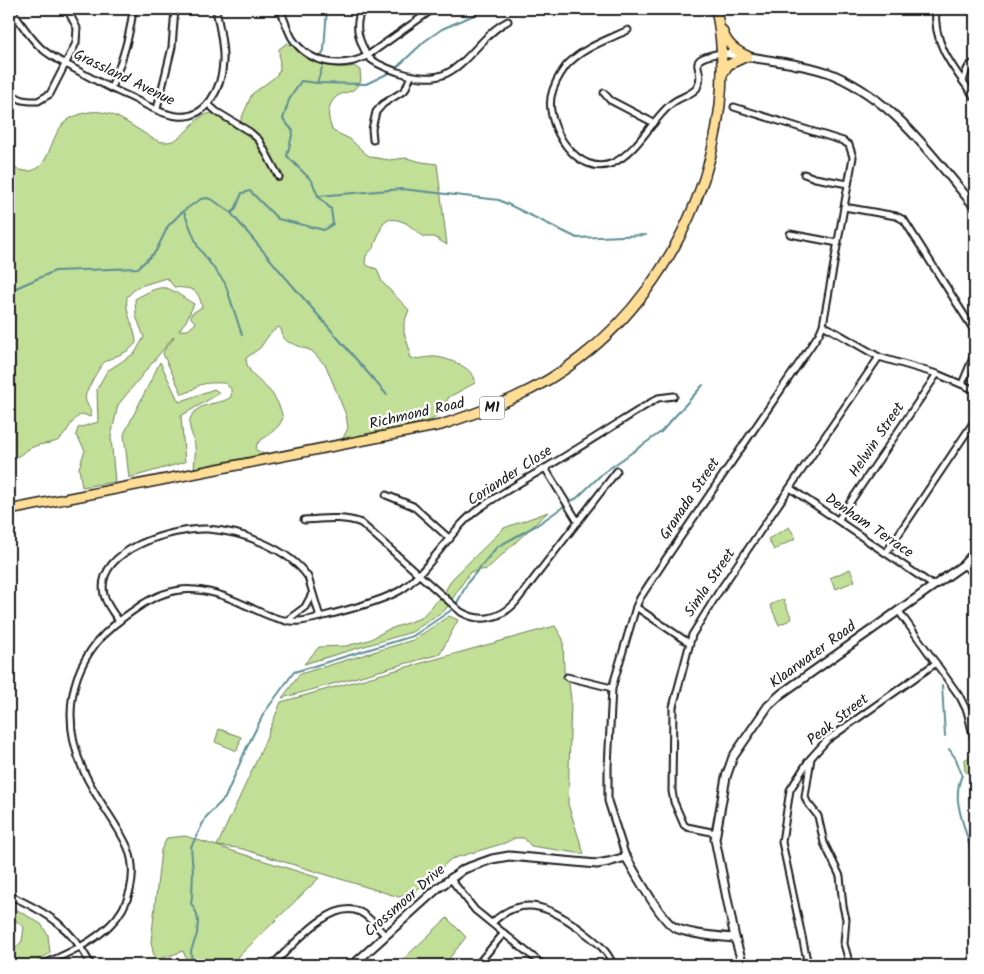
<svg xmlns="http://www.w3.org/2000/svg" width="984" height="974" font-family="Kalam,sans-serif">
<rect width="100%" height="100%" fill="#fff"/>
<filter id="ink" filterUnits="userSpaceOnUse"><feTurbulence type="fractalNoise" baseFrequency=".02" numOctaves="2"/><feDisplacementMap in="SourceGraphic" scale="10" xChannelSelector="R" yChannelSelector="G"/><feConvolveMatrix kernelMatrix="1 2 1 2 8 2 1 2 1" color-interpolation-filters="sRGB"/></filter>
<g filter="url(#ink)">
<!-- green -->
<g fill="#c1df97" stroke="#6e7e5a">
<path d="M287,43C294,46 298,51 303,55C317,65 337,70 354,66L360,70L361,81C359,84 356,88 353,90C348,93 340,93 335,98C326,107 328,121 333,131L350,139L366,154L371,157L389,160L406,158L422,162L437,164L447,245L434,237H424L406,223L398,220L388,219L383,223L374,247L366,256L365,262L368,266L377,269L382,282L409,310L404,323V333L410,351L409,357C417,361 427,356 436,357C448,358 477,369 475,383L449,397L440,413L432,420L342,440L348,428L346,415L326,366L312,351L288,342L283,337L281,329L278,327L269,335L260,348L246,358C246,372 260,381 269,390C276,397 281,409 283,418C278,431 266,435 257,444L256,450L266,455L194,470C194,462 196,454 195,446C193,432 182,421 198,409C207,402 222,404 231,397V389L225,383C216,383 209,382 200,385C194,388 189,393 182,394L163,354C164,347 172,343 174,336L118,405L111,437L115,482L82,487L79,468L85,450L76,435L78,428L98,422L97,389L107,371L135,353L144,337L136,316L135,299C168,281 164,286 194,304L186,321L179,330H188L196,323L191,318V314L202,307C198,286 190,289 174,287L168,279L166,278L137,287L127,297C124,313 136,328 136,343C126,355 118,354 106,361C101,363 88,388 86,394C83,403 92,407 91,416L90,417L83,414C71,418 69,432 59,440C53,444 41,443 33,447C25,450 18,459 9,459V166C56,188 43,132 71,118C102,103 118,117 144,133C150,137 157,142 165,142C186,143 192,114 213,113L231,125L235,126L240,122L252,94L275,77L280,70L279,49Z"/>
<polygon points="160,362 179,402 214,389 220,393 181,416 185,462 129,478 124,434"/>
<polygon points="548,512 487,569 470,572 445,610 412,632 304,664 319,647 346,646 369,640 387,630 421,618 444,593 452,579 504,528"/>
<polygon points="789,527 796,538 774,550 768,539"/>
<polygon points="850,569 855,581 836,589 830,578"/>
<polygon points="783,599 792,619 779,625 770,605"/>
<polygon points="449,616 458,620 440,654 282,698 300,674 413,640"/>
<polygon points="555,626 563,639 564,670 566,678 569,683 571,700 568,804 584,854 531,846 524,838 515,838 505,843 451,859 409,897 399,897 239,848 217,846 260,753 281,702"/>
<polygon points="219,729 241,737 237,751 215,742"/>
<polygon points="971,756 975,762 975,773 970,776 965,771 964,760"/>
<polygon points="185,836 319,878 239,956 233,965 189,965 183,951 155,961 151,942 161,850 167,838"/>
<polygon points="9,905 41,924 48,935 50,953 32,965 9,965 9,956 22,941 24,927 9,916"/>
<polygon points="447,918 466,937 444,965 400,965 398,964"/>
</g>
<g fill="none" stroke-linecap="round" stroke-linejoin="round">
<!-- stream -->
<g stroke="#5d8e93" stroke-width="2">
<polyline points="321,57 324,50 327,9"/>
<polyline points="395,69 425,41 442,29 481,12 508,9"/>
<polyline points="317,83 366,84 389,73"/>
<polyline points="318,196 402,189 499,200 577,238 646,235"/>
<polyline points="184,212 198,247 225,283 242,335"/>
<polyline points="231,213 286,278 387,395"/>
<polyline points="9,291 55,271 138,268 156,251 168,226 183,211 201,199 207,198 213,200 231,213 235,210 242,193 250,191 278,219 324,230 333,224 331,209 318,196 312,181 287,156 293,131 283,119 289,100 301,81 317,83 322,68"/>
<polyline points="571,501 577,498 603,473 661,432 703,385"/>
<polyline points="457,603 468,582 497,547 537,525 563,507"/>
<polyline points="942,685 945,736"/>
<path d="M949,749L956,759L962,775C952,798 962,818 968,840C972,854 972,869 975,884"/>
<polyline points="192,965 191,951 197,934 198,922 197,914 191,903 192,896 193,872 191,847 206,817 225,798 246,749 264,713 294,672 413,636 453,609"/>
<polyline points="517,965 520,960"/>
</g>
<!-- street casing -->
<g stroke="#1c1c1c" stroke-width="9">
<g id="street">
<path d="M11,9C20,22 29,37 41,48C51,57 62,62 73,68C91,78 109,88 128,96C143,103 160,114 177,116C207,120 222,87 223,62C224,45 219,26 216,9"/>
<path d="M280,9C284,18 287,29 292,38C309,64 341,69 367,56L433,9"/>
<path d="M363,9C355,20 357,33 362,45C364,48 365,53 367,56C374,63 389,69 398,72C442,85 452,74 481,43C490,34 496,27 508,21"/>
<path d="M936,9C932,44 955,70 975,98"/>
<path d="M628,30C607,40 582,48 566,66C560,74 553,87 551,97C546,127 578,178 613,163C638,151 651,121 671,104C679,97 690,96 697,88C708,67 680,60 721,53"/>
<path d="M963,81C966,74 966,65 975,63"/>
<path d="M111,88C122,62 130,37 133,9"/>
<polyline points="9,93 22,100 30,101 38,101 50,94 76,43 77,28 67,9"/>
<polyline points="604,93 610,100 654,123"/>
<polyline points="208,104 217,112 250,132 259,140 279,177"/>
<polyline points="157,109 172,47 175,9"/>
<polyline points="373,140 372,129 376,112 383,104 405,90 411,76"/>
<polyline points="804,174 815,178 848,184"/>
<polyline points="844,207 896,216 904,220 975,332"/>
<polyline points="790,234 838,243"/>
<polyline points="823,325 879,357 937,374 975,390"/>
<polyline points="962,384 975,353"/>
<polyline points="545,468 578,522"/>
<polyline points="790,488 934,586"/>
<polyline points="386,495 413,506 450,539"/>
<path d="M304,520C323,519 343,516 361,523L461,612C480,623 500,619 515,603L617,471"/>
<polyline points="838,520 937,374"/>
<polyline points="886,553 975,420"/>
<polyline points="963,565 975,574"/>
<polyline points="636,607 689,643"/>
<polyline points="898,610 960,697 967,711 975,743"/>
<path d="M119,621C113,613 106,604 104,595C94,549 174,528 207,529C241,531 288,548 308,577L320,617"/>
<polyline points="286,621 305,607 312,594"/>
<polyline points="567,677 612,688"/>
<polyline points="811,758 805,797 807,802 818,816 824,843 840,876 843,906 846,919 844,944 848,958"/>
<polyline points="716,833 687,827 684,825 674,802 672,791 673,707 692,635 718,593 879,357"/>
<polyline points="626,857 608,801 608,767 612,688 636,607 640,598 667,557 819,334 823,325 853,157 849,145 843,141 734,107"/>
<polyline points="450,878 475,910 543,965"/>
<path d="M9,895C46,912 72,927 91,965"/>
<path d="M492,923C524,891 556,910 585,933C597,942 608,951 613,965"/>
<path d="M42,965C66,954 91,944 110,925C130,906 138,875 128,848C119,827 104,809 93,789C65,742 61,687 97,642C108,629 122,618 137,608C174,582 205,586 245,605C257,610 270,618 284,620C296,623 308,620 320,617C340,612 389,599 404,588C431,568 452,527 480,508C501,493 524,480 547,467C584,445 621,421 658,398L674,396"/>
<path d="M272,965C291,948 331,898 360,912C370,917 378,928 385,935"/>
<polyline points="477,965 504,933"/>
<polyline points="808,965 782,842 790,790 809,760 827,740 936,663"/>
</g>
</g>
<!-- secondary casing -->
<g stroke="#1c1c1c" stroke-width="11">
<g id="secondary">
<path d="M721,53C746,56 769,60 793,64C807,67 821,69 834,75C896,102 933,157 975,207"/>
<path d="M353,965L438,888L464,869L492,859L509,856L597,864L608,862L626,857C634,871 661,920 674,927C686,934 721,937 735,938"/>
<polyline points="743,965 735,938 715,839 726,777 733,757 768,706 781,694 963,565 975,552"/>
</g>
</g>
<!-- highway casing -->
<g stroke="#1c1c1c" stroke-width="12">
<g id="highway">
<path d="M722,30C727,44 734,50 747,56"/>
<polyline points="722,75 728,65 747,56"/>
<path d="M9,510L441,425C492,408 537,392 580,358C681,281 742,135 716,9"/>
</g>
</g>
<!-- street -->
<use href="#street" stroke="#fff" stroke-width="5"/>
<!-- secondary -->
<use href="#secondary" stroke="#fff" stroke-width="7"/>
<!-- highway -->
<use href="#highway" stroke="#fedd96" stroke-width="9"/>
</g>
</g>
<g text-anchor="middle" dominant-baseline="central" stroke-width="4.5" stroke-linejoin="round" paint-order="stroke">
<!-- shield labels -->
<rect fill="#fff" stroke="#606060" stroke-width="1" x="479.5" y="396.5" width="25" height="23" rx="4"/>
<g font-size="14" font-weight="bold" fill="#1c1c1c">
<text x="492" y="408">M1</text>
</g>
<!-- street labels -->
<g font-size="15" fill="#1c1c1c" stroke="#fff">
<text transform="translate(124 78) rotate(26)">Grassland Avenue</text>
<text transform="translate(417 414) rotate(-13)">Richmond Road</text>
<text transform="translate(877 440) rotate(-56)">Helwin Street</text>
<text transform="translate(510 476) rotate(-33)">Coriander Close</text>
<text transform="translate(690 499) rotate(-56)">Granada Street</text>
<text transform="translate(869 526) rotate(34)">Denham Terrace</text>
<text transform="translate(710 583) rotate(-56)">Simla Street</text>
<text transform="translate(813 655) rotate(-36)">Klaarwater Road</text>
<text transform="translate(838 720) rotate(-38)">Peak Street</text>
<text transform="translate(405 901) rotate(-41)">Crossmoor Drive</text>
</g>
</g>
<!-- margin -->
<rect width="984" height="974" fill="none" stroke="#fff" stroke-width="30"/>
<rect x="15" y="15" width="954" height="944" fill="none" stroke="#1c1c1c" stroke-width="2" filter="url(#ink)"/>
</svg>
